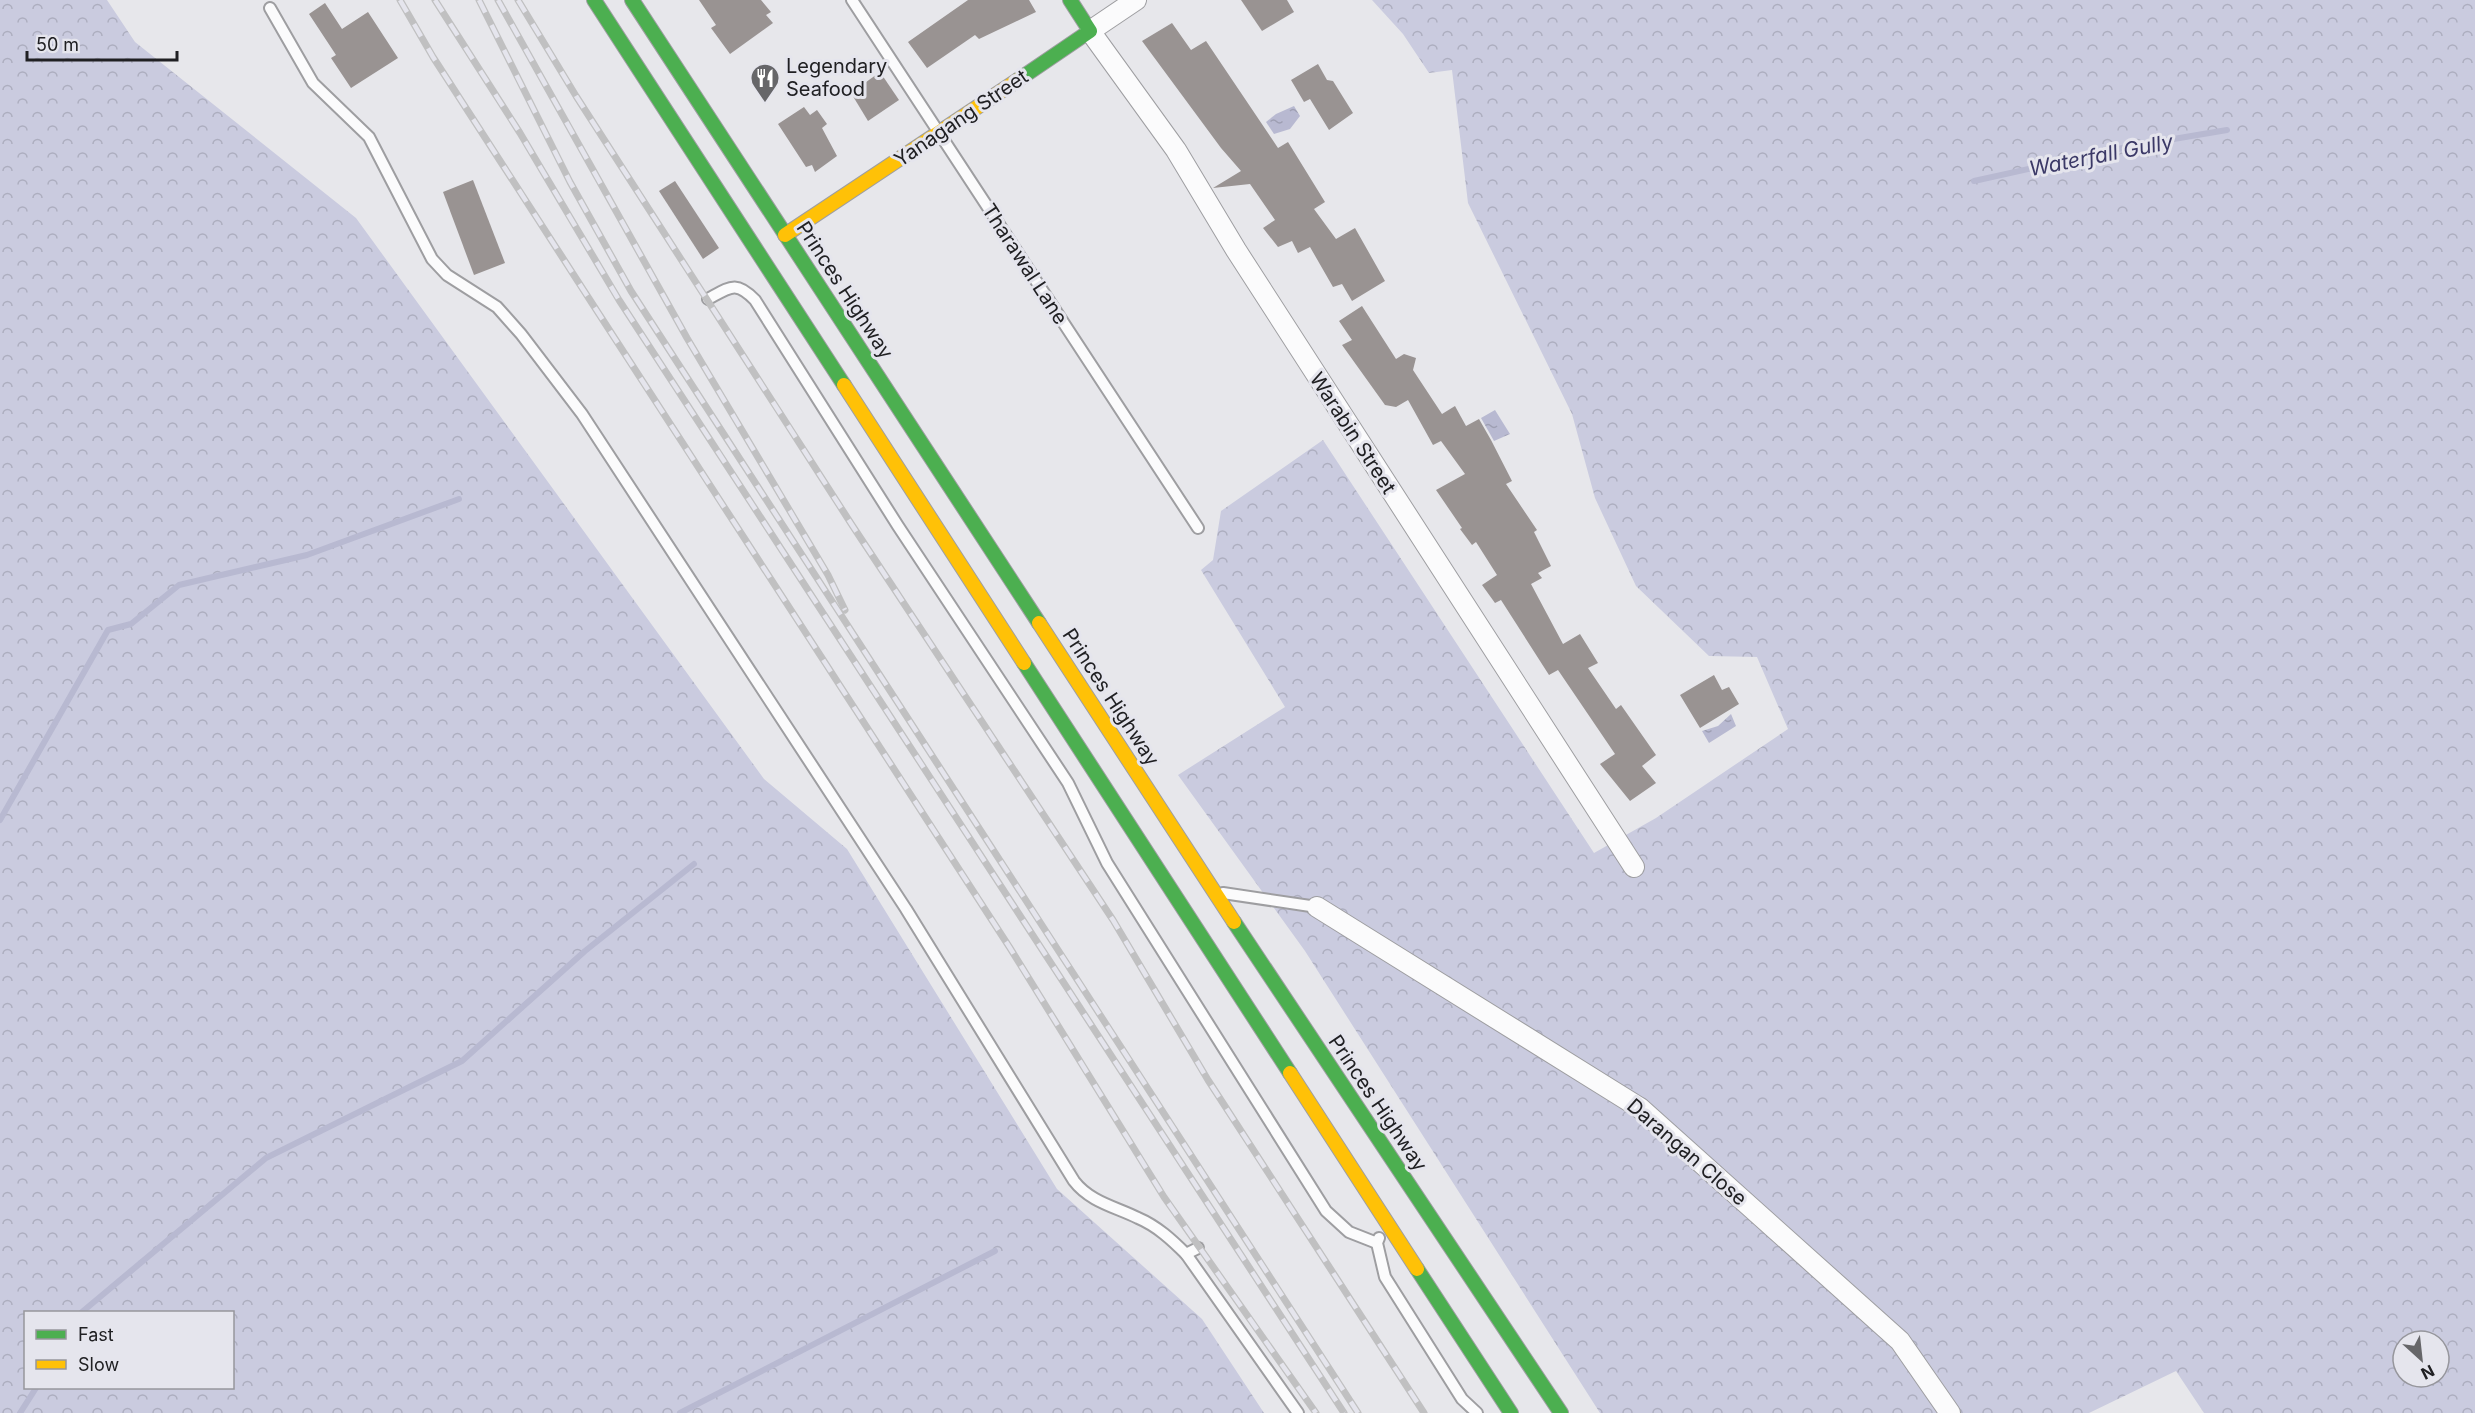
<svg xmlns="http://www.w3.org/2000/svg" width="2475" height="1413" font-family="Inter,sans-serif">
<defs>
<pattern id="forest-crowns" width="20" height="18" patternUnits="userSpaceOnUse" patternTransform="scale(1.5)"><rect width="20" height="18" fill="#cacbdf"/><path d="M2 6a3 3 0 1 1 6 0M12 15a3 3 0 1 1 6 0" fill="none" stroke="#adaebf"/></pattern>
<pattern id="water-ripples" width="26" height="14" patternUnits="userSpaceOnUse" patternTransform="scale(1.5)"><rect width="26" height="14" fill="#b8b9d1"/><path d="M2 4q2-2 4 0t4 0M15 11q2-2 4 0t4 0" fill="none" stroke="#9e9fb3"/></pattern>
</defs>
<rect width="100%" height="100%" fill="#e7e7eb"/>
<!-- forest -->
<g fill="url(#forest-crowns)" fill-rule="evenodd">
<path d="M0,0H107L135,42L356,218L764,779L847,849L1057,1189L1202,1319L1264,1413H0ZM232,1312V1388H26V1312Z"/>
<path d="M1372,0H2475V1413H2204L2176,1371L2089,1413H1600L1305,951L1178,775L1285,707L1201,570L1213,560L1221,511L1323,440L1594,853L1656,818L1788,729L1757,657L1709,656L1636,586L1595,498L1572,414L1468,203L1452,70L1429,73L1403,34ZM2403,1341H2439V1377H2403Z"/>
</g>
<!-- water -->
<g fill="url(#water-ripples)">
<polygon points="1294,106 1300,116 1290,129 1274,134 1266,122 1276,114"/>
<polygon points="1495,410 1510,434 1494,441 1481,418"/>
<polygon points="1731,714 1736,726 1709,743 1702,731 1718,726"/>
</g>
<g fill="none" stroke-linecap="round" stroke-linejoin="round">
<!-- stream -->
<g stroke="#b8b9d1" stroke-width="6">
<polyline points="1974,181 2132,146 2227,130"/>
<polyline points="0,820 108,630 131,624 179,585 307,555 459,499"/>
<polyline points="82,1312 266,1158 462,1061 585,951 694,864"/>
<polyline points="20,1413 36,1388"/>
<polyline points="680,1413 995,1251"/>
</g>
</g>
<!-- building -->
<g fill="#999392">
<polygon points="699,0 761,0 771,12 766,15 773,23 730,54 711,28 716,25"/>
<polygon points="968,0 1029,0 1036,12 979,39 975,35 927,68 908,42"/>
<polygon points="1241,0 1287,0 1294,12 1262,31"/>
<polygon points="325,3 342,29 368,12 398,58 351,88 331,58 336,55 309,14"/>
<polygon points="1172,23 1191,50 1206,41 1278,148 1288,142 1325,202 1314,209 1336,239 1355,228 1385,281 1352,301 1342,284 1333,287 1310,247 1298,253 1292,241 1278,247 1263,228 1275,220 1250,184 1213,188 1241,171 1221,148 1142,41"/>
<polygon points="1318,64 1327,80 1333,81 1353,113 1329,130 1310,99 1304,102 1291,80"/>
<polygon points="880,72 899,100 868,121 851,93"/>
<polygon points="804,107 810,115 817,110 827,124 822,128 837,156 815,172 812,165 806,167 778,124"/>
<polygon points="473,180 505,263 474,275 443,192"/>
<polygon points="675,181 719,248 703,259 659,191"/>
<polygon points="1362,306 1396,359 1404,354 1416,358 1413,370 1442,414 1455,406 1466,426 1479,419 1491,440 1512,481 1506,484 1537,530 1534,532 1551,566 1538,573 1542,578 1531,584 1563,644 1580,634 1598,663 1588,668 1616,709 1621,705 1656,755 1642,766 1656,783 1630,801 1600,764 1615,754 1558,670 1549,675 1501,600 1495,603 1482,585 1497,575 1476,542 1472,545 1460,529 1462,528 1436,490 1465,474 1441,441 1433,445 1408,400 1396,407 1385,405 1342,345 1352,340 1339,321"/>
<polygon points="1714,675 1722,690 1729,687 1739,704 1700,728 1680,695"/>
</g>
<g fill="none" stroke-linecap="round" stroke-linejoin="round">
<!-- lane casing -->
<g stroke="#9e9ea1" stroke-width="14">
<g id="lane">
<polyline points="852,0 1198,528"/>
<path d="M270,8L313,83L369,137L432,259L447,275L497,307L521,334L582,414L906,909L1074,1181C1090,1202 1116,1207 1138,1218C1157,1226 1172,1240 1186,1254L1298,1413"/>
<path d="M708,299C730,287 736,280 755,300L898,526L1068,783L1107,863L1326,1211L1349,1232L1377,1243"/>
<polyline points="1223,893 1317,907"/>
<polyline points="1379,1238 1377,1243 1385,1277 1462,1399 1477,1413"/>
<polyline points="1186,1254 1198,1248"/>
</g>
</g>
<!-- street casing -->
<g stroke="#9e9ea1" stroke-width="22">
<g id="street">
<polyline points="1136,0 1090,31 1176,150 1236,250 1634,867"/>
<polyline points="1317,907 1640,1108 1900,1341 1950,1413"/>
</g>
</g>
<!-- fast casing -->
<g stroke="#9e9ea1" stroke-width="16">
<g id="fast">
<polyline points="594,0 844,385"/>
<polyline points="632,0 1039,623"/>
<polyline points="1018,80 1090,31 1070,0"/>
<polyline points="1024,663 1290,1073"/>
<polyline points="1234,922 1561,1413"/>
<polyline points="1417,1269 1511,1413"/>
</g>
</g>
<!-- slow casing -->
<g stroke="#9e9ea1" stroke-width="16">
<g id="slow">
<polyline points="785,235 1018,80"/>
<polyline points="844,385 1024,663"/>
<polyline points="1039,623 1234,922"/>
<polyline points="1290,1073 1417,1269"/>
</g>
</g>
<!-- lane -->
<use href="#lane" stroke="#fbfbfc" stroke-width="10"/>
<!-- street -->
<use href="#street" stroke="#fbfbfc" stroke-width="20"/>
<!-- fast -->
<use href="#fast" stroke="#4caf50" stroke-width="14"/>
<!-- slow -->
<use href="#slow" stroke="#ffc107" stroke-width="14"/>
<!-- rail casing -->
<g stroke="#c0c0c1" stroke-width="7">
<g id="rail">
<polyline points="400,0 433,57 599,314 1010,948 1164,1197 1316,1413"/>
<polyline points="435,0 520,133 619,300 1344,1413"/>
<polyline points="479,0 570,182 631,291 1358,1413"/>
<polyline points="498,0 687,338 828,575 845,610"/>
<polyline points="518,0 576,96 852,525 1113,920 1208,1080 1424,1413"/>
</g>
</g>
<!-- rail -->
<use href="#rail" stroke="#e5e5ed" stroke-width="4.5" stroke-dasharray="14" stroke-linecap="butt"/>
</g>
<!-- icons -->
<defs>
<g id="restaurant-pin" transform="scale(1.5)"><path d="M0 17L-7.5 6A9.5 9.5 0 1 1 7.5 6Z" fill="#666669" stroke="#e5e5ed"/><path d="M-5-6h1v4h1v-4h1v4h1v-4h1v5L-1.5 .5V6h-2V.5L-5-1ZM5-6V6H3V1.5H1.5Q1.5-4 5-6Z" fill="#fff"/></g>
</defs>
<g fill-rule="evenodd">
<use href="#restaurant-pin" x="765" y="78"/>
</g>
<g text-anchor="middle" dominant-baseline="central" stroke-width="6" stroke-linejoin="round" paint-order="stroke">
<!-- poi labels -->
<g font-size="20" fill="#202023" stroke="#e5e5ed" text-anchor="start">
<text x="786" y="66">Legendary<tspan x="786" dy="23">Seafood</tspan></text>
</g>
<!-- street labels -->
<g font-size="20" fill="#202023" stroke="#e5e5ed">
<text transform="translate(961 118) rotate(-34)">Yanagang Street</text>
<text transform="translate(1025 264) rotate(57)">Tharawal Lane</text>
<text transform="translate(845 290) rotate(57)">Princes Highway</text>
<text transform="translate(1353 433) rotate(57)">Warabin Street</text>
<text transform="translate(1111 697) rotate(57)">Princes Highway</text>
<text transform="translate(1378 1103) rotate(56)">Princes Highway</text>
<text transform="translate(1687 1152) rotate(41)">Darangan Close</text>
</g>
<!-- water labels -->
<g font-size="21" font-style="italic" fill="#3b3967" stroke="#e5e5ed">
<text transform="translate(2101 155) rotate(-11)">Waterfall Gully</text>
</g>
</g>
<!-- legend -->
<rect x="24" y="1311" width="210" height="78" fill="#e5e5ed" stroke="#96969c" stroke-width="1.5"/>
<rect x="36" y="1330" width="30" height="9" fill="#4caf50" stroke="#96969c" stroke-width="1.5"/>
<text x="78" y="1341" font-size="18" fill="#202023">Fast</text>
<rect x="36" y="1360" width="30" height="9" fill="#ffc107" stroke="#96969c" stroke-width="1.5"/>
<text x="78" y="1371" font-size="18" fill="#202023">Slow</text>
<!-- north arrow -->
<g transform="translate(2421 1359) rotate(153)"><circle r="28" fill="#e5e5ed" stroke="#96969c" stroke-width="1.5"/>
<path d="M0-4.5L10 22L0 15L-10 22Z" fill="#666669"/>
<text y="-9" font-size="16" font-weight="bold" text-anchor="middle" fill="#202023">N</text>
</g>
<!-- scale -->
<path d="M27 51v9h150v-9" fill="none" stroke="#202023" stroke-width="3"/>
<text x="36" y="51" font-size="18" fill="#202023" stroke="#e5e5ed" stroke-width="4.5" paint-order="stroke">50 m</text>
</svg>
